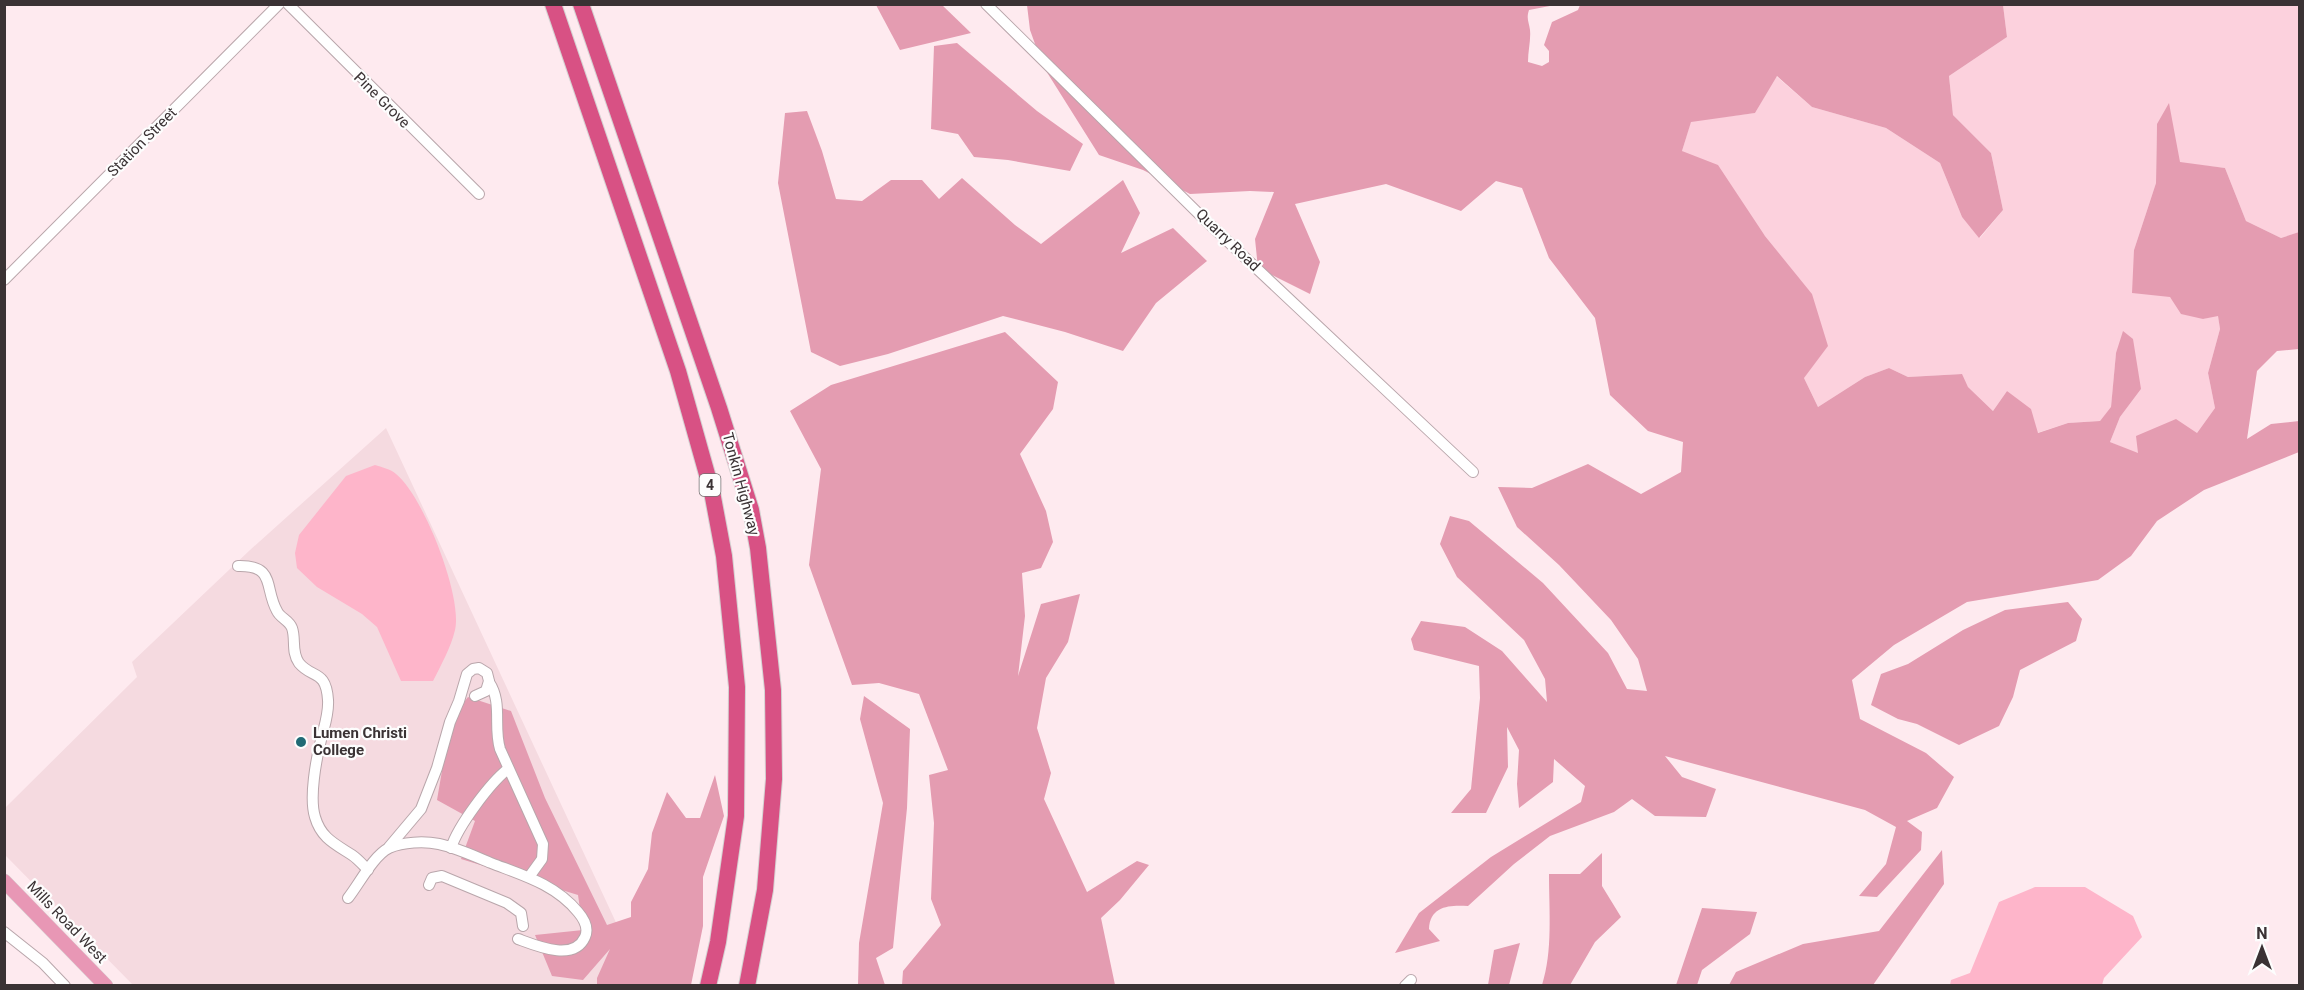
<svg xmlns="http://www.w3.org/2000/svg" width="2304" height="990" font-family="Roboto,sans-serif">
<rect width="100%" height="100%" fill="#feeaef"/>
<!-- built -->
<polygon fill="#f5dae0" points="386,428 620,931 617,985 133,985 5,855 5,808 137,677 132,662 250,550"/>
<!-- green -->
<polygon fill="#fcd1dd" points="2003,5 2299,5 2299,232 2281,238 2246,221 2225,168 2180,163 2157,124 2156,183 2134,250 2170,297 2203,319 2218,315 2220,329 2208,373 2215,408 2197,433 2138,454 2110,442 2120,417 2141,389 2116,353 2111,408 2100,421 2068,423 2037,433 2007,391 1993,411 1968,387 1961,374 1908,377 1889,368 1865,377 1818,407 1804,378 1812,295 1765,236 1682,151 1691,121 1755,113 1776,76 1812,107 1886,128 1940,163 1962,217 1980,238 2003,210 1991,153 1953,115 1949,76 2007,37"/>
<!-- forest -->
<g fill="#e49cb1">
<polygon points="876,5 942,5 971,33 900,50"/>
<path d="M1027,5H1555L1529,10C1526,19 1529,22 1530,30C1531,40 1528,51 1528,62L1542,66L1549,62V51L1544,45L1552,22L1578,10L1580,5H2003L2007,37L1949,76L1953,115L1991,153L2003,210L1979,238L1962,217L1940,163L1886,128L1812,107L1777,76L1755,113L1691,122L1682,151L1718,165L1765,236L1812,294L1828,346L1804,378L1818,407L1865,377L1889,368L1908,377L1962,374L1968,387L1993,411L2007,391L2031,409L2038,433L2068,423L2100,421L2111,407L2116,353L2123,331L2133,339L2141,389L2120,417L2110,442L2138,453L2136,436L2176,419L2197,433L2215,408L2208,373L2220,329L2218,316L2203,319L2181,314L2170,297L2132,293L2134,250L2156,183L2157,124L2169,103L2180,162L2225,168L2246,221L2281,238L2299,232V349L2277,351L2257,371L2247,439L2271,424L2299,421V452L2204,490L2157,521L2131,556L2098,580L1967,602L1894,645L1852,680L1860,719L1926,753L1954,777L1937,808L1907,821L1922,832L1921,850L1877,897L1859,896L1886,864L1896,827L1865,810L1665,756L1682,777L1716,789L1706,817L1655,816L1632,799L1614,812L1550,836L1514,864L1468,906C1451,905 1430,905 1429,929L1440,941L1395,953L1419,913L1491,857L1581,802L1585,786L1554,759L1553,782L1519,808L1517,784L1519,750L1507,727L1508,767L1486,813H1451L1471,789L1480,698L1479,666L1414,650L1411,639L1421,621L1465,627L1502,651L1547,702L1545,679L1524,640L1457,577L1440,544L1450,516L1469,521L1543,583L1608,653L1627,689L1647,691L1638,659L1611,620L1559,565L1517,527L1498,487L1532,488L1588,464L1641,494L1681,472L1683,442L1648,431L1610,395L1595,318L1549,258L1522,188L1496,181L1461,211L1386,184L1295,204L1320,262L1310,294L1258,268L1255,239L1274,192L1250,191L1190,194L1143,170L1099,155L1043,66L1030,30Z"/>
<polygon points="957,43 1037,111 1083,144 1070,171 1008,160 974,157 958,134 931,129 934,46"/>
<polygon points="807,111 822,151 836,199 862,201 891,180 922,180 939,199 962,178 1015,225 1041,244 1123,180 1140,213 1121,253 1173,228 1207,261 1156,303 1123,351 1065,332 1003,316 888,354 840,366 811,352 778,183 785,113"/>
<polygon points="1005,332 1058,382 1053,409 1020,454 1046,511 1053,542 1041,568 1022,573 1025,616 1018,676 1041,604 1080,594 1068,642 1046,678 1037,728 1051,773 1044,799 1087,892 1137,861 1149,865 1120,900 1101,918 1115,985 902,985 903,971 941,925 931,899 934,823 929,775 948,770 919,694 879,683 852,685 809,565 821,469 790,411 831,385"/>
<polygon points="2068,602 2082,619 2076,641 2020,670 2013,697 1999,726 1959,745 1917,724 1898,719 1871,705 1881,674 1908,664 1963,630 2005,610"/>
<polygon points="864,696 910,729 907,808 893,948 876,958 885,985 858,985 859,943 883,803 860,719"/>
<polygon points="468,697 511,711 545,798 607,925 631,917 631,902 648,869 652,833 667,792 686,818 700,818 715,775 724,816 703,877 703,926 691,985 597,985 597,978 610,949 583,980 552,976 535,935 583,930 578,895 461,859 475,821 437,800 451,718"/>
<polygon points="1942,850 1944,884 1873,985 1729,985 1736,972 1803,944 1879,931"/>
<path d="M1602,853V886L1621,917L1595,942L1570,985H1542C1553,951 1549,911 1549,874H1580Z"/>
<polygon points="1702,908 1757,912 1750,934 1702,970 1697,985 1676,985"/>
<polygon points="1520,943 1509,985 1488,985 1494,950"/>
</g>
<!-- water -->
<g fill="#feb5ca">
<path d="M375,465C381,467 391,469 396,474C423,495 463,597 455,630C451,647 441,665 433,681H401L377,627L362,614L317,587L297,568L295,553L299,535L346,476Z"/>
<polygon points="2035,887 2085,887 2133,916 2142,937 2104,978 2102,985 1950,985 1951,980 1970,973 1999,902"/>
</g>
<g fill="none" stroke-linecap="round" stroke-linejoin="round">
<!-- minor casing -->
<g stroke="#b9a6ab" stroke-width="12">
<g id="minor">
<polyline points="288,4 479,194"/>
<polyline points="986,4 1204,219 1473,472"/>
<polyline points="4,280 279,4"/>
<path d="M238,566C276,565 264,588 277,611C280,618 289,620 292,628C296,639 291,652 299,663C312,679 326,669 328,700C329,714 324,727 321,740C316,760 309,798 315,817C321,838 335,844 352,855C358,859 363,865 368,870"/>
<path d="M489,682C503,703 493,726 500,749L543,844L542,859L529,877"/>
<polyline points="389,847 421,809 437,768 450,722 459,701 467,674 473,669 479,668 487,673 489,681 486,691 475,696"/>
<path d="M451,848C458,826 490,783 508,769"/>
<polyline points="429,885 432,878 442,876 507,903 521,913 523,926"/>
<path d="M348,898C359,884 374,855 389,848C403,842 424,841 439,844C457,848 474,856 491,863C522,875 555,884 578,912C584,919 589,928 585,937C574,962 537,946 518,939"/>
<polyline points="4,932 43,963 65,986"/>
<polyline points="1405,986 1411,980"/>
</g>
</g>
<!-- major casing -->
<g stroke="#d4d2d2" stroke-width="15">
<polyline id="major" points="4,881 106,986"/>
</g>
<!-- highway casing -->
<g stroke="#d4d2d2" stroke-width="18">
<g id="highway">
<polyline points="553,4 678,371 712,492 724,556 737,687 736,816 718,942 708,986"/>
<polyline points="581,4 719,408 751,510 758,548 773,690 774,779 765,890 747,986"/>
</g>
</g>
<!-- minor -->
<use href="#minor" stroke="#fff" stroke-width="10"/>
<!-- major -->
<use href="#major" stroke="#e897b5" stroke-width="14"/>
<!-- highway -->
<use href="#highway" stroke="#d85184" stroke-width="16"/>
</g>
<!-- markers -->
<circle fill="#216a75" stroke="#fdfdfd" stroke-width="2" cx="301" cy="742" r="6"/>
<g text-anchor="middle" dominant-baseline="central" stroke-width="4.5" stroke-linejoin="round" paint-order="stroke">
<!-- shield labels -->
<rect fill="#fdfdfd" stroke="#746f70" stroke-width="1.5" x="699.5" y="474" width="21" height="22" rx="4.5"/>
<g font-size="14" font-weight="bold" fill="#3a3234">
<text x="710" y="485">4</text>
</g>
<!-- street labels -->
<g font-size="15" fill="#3a3234" stroke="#fdfdfd">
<text transform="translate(382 100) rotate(45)">Pine Grove</text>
<text transform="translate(142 142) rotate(-45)">Station Street</text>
<text transform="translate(1228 240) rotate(44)">Quarry Road</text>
<text transform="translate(741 484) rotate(75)">Tonkin Highway</text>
<text transform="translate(67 922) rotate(46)">Mills Road West</text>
</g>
<!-- poi labels -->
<g font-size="15" font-weight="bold" fill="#3a3234" stroke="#fdfdfd" text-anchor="start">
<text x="313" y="733">Lumen Christi<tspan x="313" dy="17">College</tspan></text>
</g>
</g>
<!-- border -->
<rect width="2304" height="990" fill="none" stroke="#3a3234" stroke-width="12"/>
<!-- north arrow -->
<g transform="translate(2262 948)" stroke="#fdfdfd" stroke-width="4.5" paint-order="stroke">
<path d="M0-4.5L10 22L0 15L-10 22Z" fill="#3a3234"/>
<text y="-9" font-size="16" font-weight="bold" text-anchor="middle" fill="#3a3234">N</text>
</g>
</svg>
